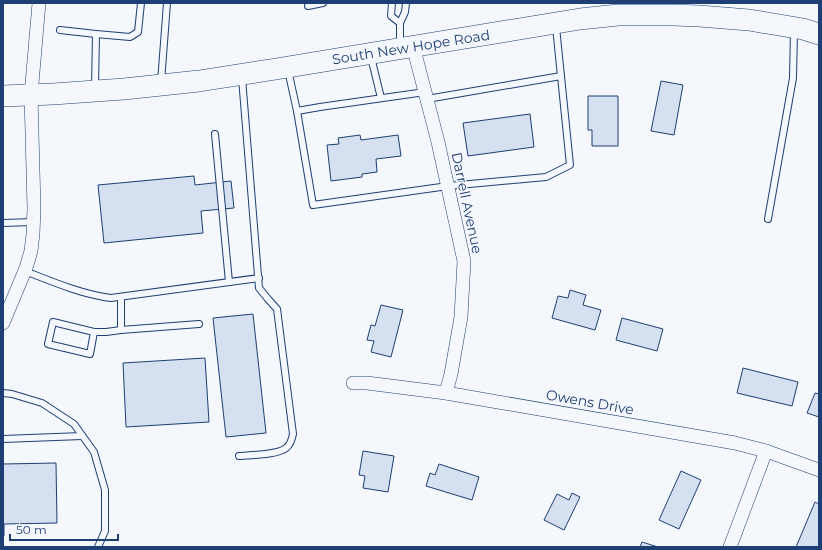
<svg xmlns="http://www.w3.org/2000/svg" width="822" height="550" font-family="Montserrat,sans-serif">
<rect width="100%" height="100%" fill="#f4f7fb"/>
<!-- building -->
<g fill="#d5e0f0" stroke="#1d3f73">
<polygon points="661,81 683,85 674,135 651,131"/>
<polygon points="588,96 618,96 618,146 592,146 592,130 588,130"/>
<polygon points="530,114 534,147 468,156 463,123"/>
<polygon points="360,135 361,140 398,135 401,156 376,159 377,172 362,174 362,177 331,181 327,145 339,144 338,138"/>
<polygon points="194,176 195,185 231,181 234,208 201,211 203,233 104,243 98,185"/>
<polygon points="570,290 586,295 583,305 601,310 595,330 552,318 558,296 568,298"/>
<polygon points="381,305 403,310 391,357 371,352 374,341 367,340 371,325 375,326"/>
<polygon points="253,314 266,433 226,437 213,318"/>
<polygon points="622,318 663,329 657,351 616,340"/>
<polygon points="205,358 209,422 126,427 123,363"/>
<polygon points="743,368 798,382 792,406 737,393"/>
<polygon points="815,393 819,394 819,417 807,413"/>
<polygon points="363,451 394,456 388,492 363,488 365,476 359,475"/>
<polygon points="56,463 57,523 4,524 4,536 3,536 3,464"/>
<polygon points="439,464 479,477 472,500 426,486 430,473 435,475"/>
<polygon points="681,471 701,480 679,529 659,520"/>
<polygon points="572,493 580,497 564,530 544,520 557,494 569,500"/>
<polygon points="815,502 819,504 819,547 796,547"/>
<polygon points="642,542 658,547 640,547"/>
</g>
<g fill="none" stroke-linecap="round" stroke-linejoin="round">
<!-- service casing -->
<g stroke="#1d3f73" stroke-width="8">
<g id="service">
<polyline points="392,3 391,16 400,23"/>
<polyline points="308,6 323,3"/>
<polyline points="60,30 96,34 130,37 138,32 141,3"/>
<polyline points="400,45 400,23 405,12 406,3"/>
<polyline points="371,57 381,98"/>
<polyline points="288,70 297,111"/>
<polyline points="161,82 167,3"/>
<polyline points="95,88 96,34"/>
<polyline points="425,92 320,107 297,111 313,205 448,186 546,177 570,165 556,27"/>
<polyline points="427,99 561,76"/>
<polyline points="215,134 229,282"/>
<polyline points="768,219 793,78 794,31"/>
<polyline points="3,223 33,222"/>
<path d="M25,271C53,282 81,294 111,298L259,278"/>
<polyline points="121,297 121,330 199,324"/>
<polyline points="94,332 90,354 48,344 53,322 94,332 106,332 121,330"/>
<polyline points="3,393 12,394 42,403 74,424 94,452 105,490 105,531 98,547"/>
<polyline points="3,439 82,436"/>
<path d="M239,456C250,455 278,455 286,448C290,445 292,439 293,434L277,309L268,299L259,288L242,78"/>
</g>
</g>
<!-- minor casing -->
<g stroke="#1d3f73" stroke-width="14">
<g id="minor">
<polyline points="413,46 438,142 464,261 461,317 451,374 446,393"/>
<polyline points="3,323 26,268 31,251 33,234 34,208 31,95 39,3"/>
<polyline points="353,383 367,383 446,393 735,443 766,451 819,470"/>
<polyline points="730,547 766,451"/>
</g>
</g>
<!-- primary casing -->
<g stroke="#1d3f73" stroke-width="22">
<polyline id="primary" points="3,96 53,94 124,89 199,81 276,69 580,19 618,15 674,15 699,16 749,20 803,29 819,34"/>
</g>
<!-- service -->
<use href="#service" stroke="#f4f7fb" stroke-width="6"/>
<!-- minor -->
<use href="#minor" stroke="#f4f7fb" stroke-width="13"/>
<!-- primary -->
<use href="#primary" stroke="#f4f7fb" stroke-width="21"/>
</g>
<g text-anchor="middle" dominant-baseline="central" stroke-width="3" stroke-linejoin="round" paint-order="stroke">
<!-- street labels -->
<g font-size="14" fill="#1d3f73" stroke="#f4f7fb">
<text transform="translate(411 47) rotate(-9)">South New Hope Road</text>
<text transform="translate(467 203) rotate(78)">Darrell Avenue</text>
<text transform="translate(590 402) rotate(10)">Owens Drive</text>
</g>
</g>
<!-- border -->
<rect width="822" height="550" fill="none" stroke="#1d3f73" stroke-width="8"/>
<!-- scale -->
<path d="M10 534v6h108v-6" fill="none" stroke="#1d3f73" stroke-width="2"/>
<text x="16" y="534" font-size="12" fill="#1d3f73" stroke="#f4f7fb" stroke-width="3" paint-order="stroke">50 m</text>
</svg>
